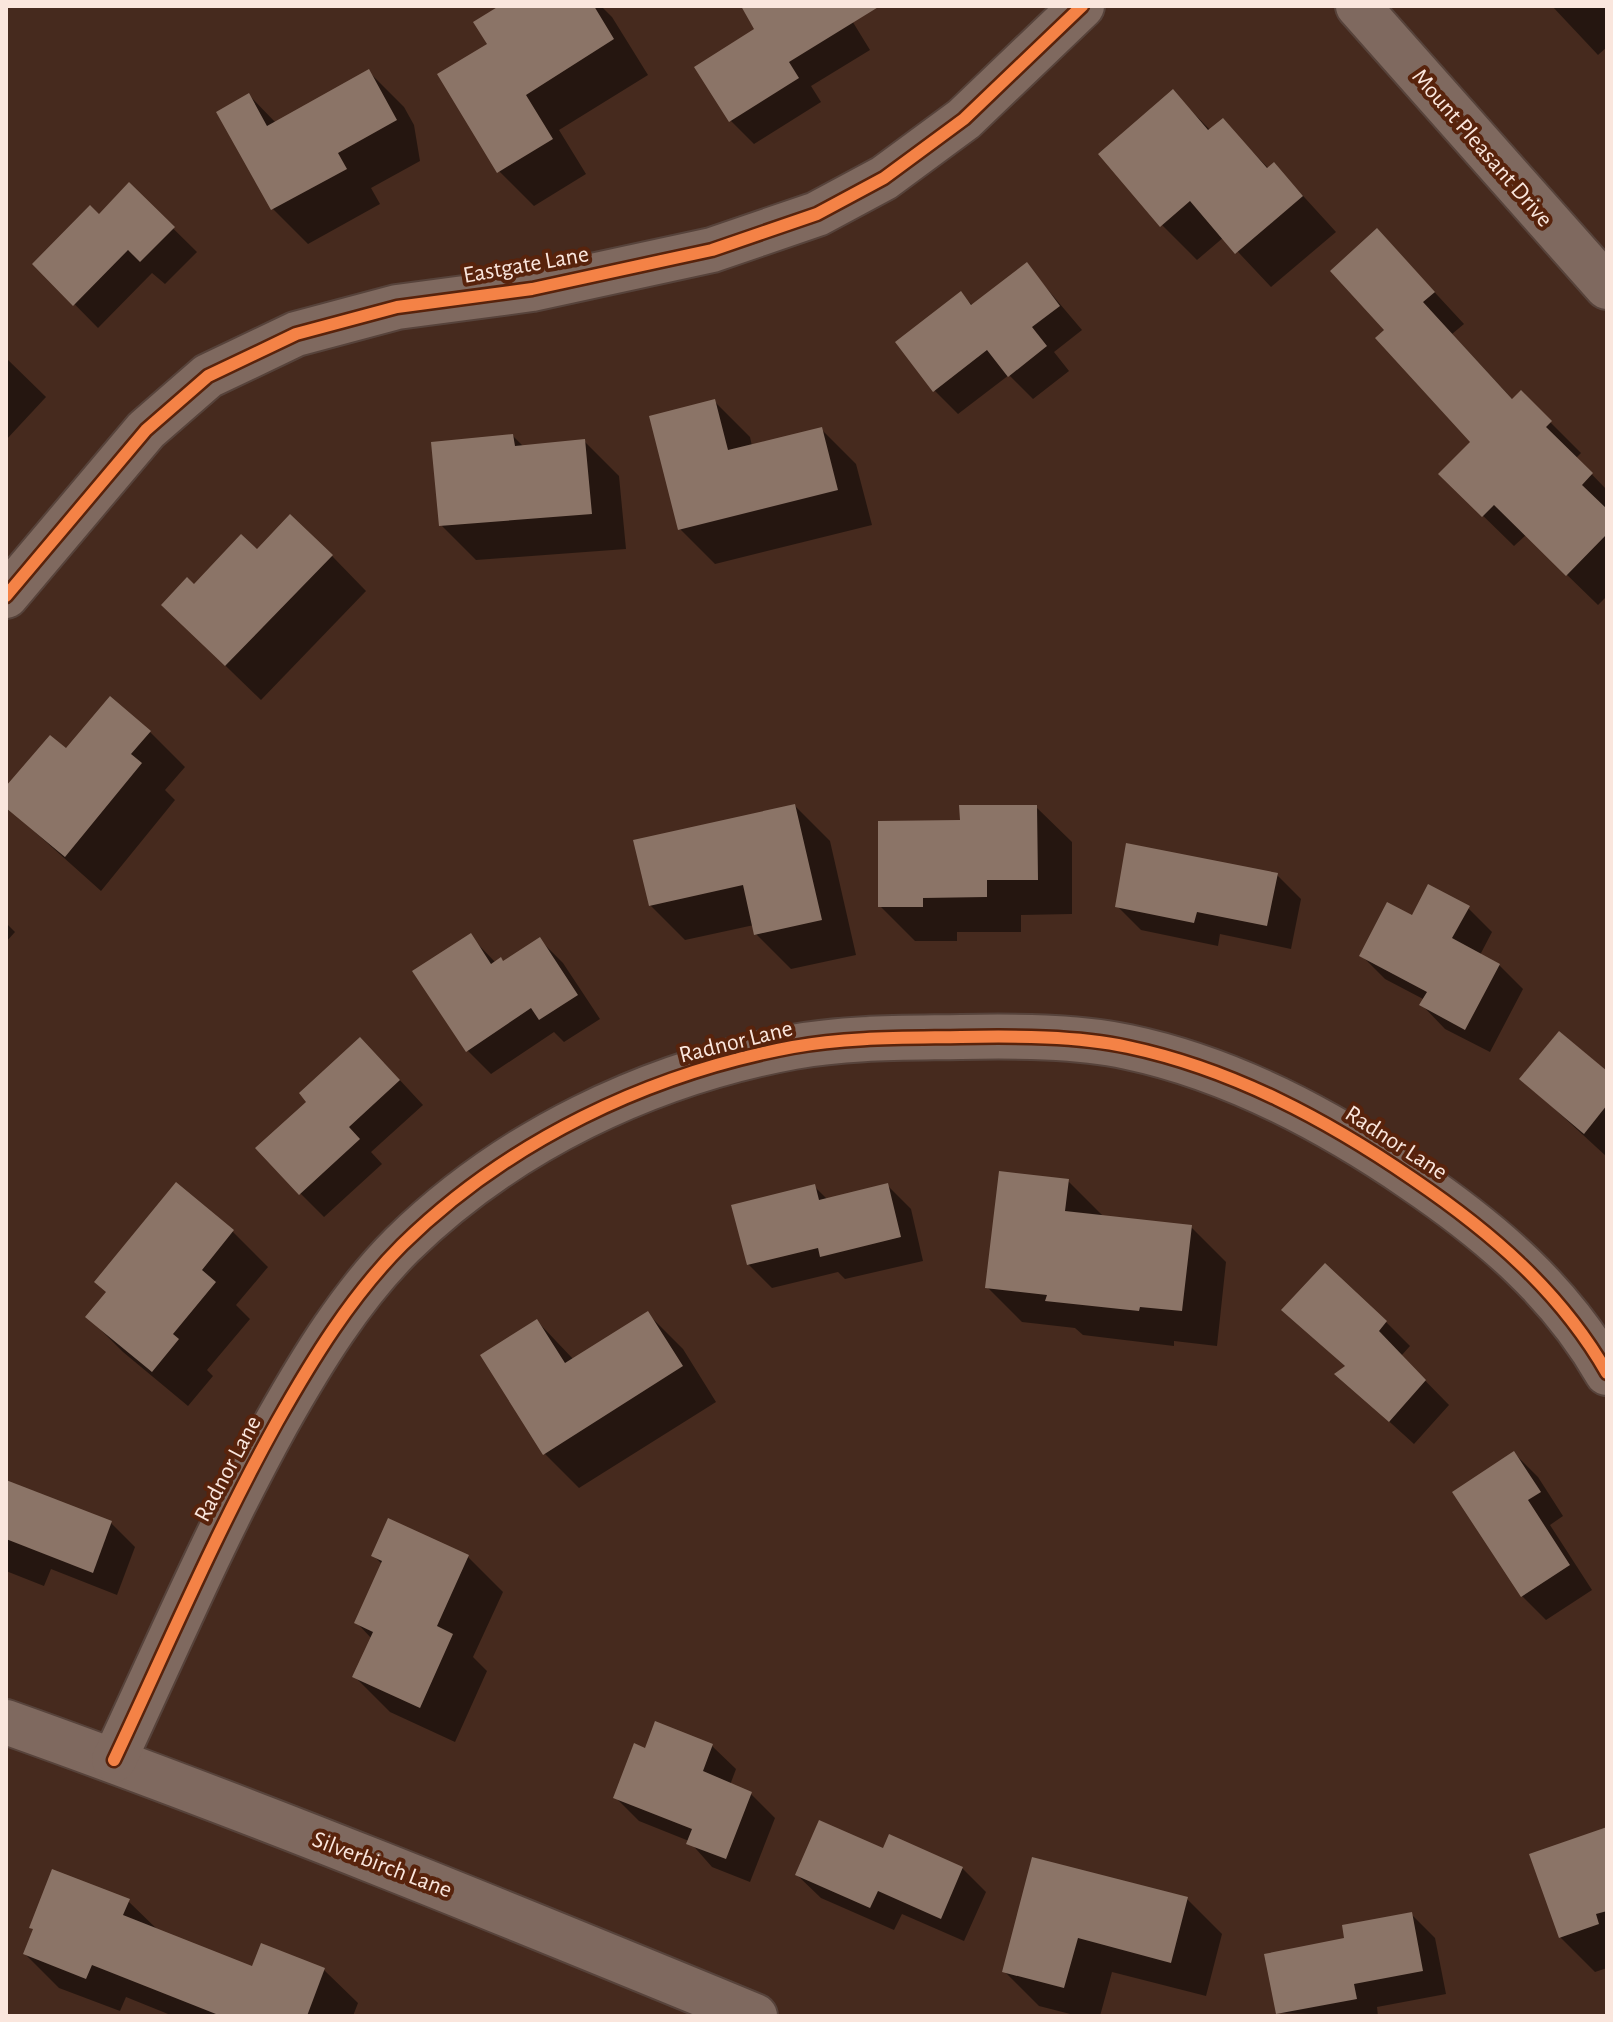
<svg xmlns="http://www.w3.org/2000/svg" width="1613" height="2022" font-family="'Alegreya Sans',sans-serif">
<rect width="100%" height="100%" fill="#462a1e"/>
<!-- shadow -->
<g fill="#0007">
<polygon points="502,6 601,6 612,17 648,75 559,130 586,174 534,206 499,171 489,45"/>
<polygon points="773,6 843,6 870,50 811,86 821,102 754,144 730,120 757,30"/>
<polygon points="1552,6 1607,6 1607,47 1598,55"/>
<polygon points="369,72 404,107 414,125 420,161 371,188 380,204 308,244 273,209 219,112 249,95 276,123"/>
<polygon points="1173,92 1211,131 1223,121 1269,169 1274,164 1336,232 1271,287 1224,237 1197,260 1162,225"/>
<polygon points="129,185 197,252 165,284 152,273 98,328 35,264 99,216"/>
<polygon points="1377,230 1464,324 1452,334 1513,400 1521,393 1581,453 1576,458 1607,490 1607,596 1598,605 1526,535 1514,546 1472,505 1473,442 1387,330"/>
<polygon points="1026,264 1082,330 1054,352 1069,371 1033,399 1009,375 958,414 934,390 961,294 973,306"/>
<polygon points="6,358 46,397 6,440"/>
<polygon points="715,402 750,437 752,446 821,429 856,464 872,525 715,564 680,529"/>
<polygon points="513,436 524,447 584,441 619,476 626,549 476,560 441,525"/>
<polygon points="257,552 332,556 366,591 261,700 199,640 194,587"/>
<polygon points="150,732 185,767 165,790 175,800 101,891 6,806 6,789 66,751"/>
<polygon points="795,806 830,841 856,955 791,969 756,934 754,925 685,940 650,905"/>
<polygon points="1036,807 1072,842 1072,914 1021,915 1021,932 957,932 957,941 915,941 880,906 962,822"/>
<polygon points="1277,875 1301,899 1291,949 1220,934 1218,946 1141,930 1117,906"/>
<polygon points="1468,908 1492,932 1480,955 1499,965 1523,989 1490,1052 1445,1029 1422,1005 1425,1000 1385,979 1361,955 1413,917"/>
<polygon points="6,923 15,932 6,942"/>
<polygon points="470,936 496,963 504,963 540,940 563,963 600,1019 564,1042 554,1032 491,1074 467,1050"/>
<polygon points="384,1063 423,1105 371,1152 382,1164 324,1217 300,1193"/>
<polygon points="1607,1073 1607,1157 1522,1079"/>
<polygon points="1068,1181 1103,1216 1191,1227 1226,1262 1217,1346 1174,1341 1174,1346 1083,1335 1075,1328 1022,1322 987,1287"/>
<polygon points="176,1185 233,1232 268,1267 236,1305 250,1319 207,1370 213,1376 188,1406 123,1352 88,1317 108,1293"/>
<polygon points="887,1185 911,1209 923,1261 845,1279 838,1272 772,1288 748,1264 814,1186 828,1200"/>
<polygon points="1284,1310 1386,1322 1410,1346 1401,1356 1449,1405 1414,1444 1337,1374 1346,1367"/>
<polygon points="648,1314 683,1349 716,1402 579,1488 544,1453 537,1321 574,1360"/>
<polygon points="1514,1453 1538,1477 1563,1516 1550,1525 1592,1590 1546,1620 1522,1596"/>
<polygon points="6,1493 111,1523 135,1547 117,1595 51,1569 44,1586 6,1571"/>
<polygon points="374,1556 468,1557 503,1592 473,1657 487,1671 455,1742 390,1712 355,1677 372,1639 357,1623 383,1565"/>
<polygon points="712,1746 736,1769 730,1785 751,1794 775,1818 750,1882 712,1867 689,1841 639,1821 616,1798 646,1751"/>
<polygon points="1607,1829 1607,1968 1595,1972 1560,1937"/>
<polygon points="884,1851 962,1868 986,1892 964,1941 902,1914 894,1930 821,1898 797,1875"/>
<polygon points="1033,1859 1187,1899 1222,1934 1206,1996 1112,1972 1100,2016 1078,2016 1039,2006 1004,1971"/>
<polygon points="128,1901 160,1932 254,1969 324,1970 358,2003 353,2016 173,2016 126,1997 120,2011 59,1988 25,1954"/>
<polygon points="1411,1914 1435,1938 1446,1994 1377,2007 1378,2016 1278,2013 1347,1940"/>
</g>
<!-- building -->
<g fill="#8b7467">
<polygon points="499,6 594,6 614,39 526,95 553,139 497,173 437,74 487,44 473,22"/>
<polygon points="741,6 880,6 789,62 799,78 729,122 694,67 754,29"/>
<polygon points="369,69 397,120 338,153 347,169 271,210 216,112 249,93 267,126"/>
<polygon points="1173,89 1208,130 1223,118 1267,168 1274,162 1303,196 1235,254 1190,201 1160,227 1098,154"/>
<polygon points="129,182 175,227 140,262 128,250 73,306 32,264 90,205 99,214"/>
<polygon points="1377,228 1435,292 1423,302 1512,399 1521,390 1552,421 1546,427 1593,473 1582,485 1607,509 1607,534 1566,576 1494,505 1482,517 1438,474 1470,442 1375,338 1384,330 1330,271"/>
<polygon points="1027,262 1060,306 1032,327 1047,346 1008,377 987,350 933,392 895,342 961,291 971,305"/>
<polygon points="715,399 728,450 822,427 838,490 678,530 649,416"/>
<polygon points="513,434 515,446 585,439 592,514 439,526 431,442"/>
<polygon points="290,514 333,555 225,666 161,605 187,577 194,584 241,534 257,549"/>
<polygon points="110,696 151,731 131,754 142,763 65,857 6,808 6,786 50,735 66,748"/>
<polygon points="795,804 822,920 754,935 743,885 649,906 633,840"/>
<polygon points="959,805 1037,805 1038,880 987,880 987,897 923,898 923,907 878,907 878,821 960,820"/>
<polygon points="1126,843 1278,873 1267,926 1197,912 1194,923 1115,907"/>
<polygon points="1428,884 1470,906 1452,938 1500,964 1465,1030 1419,1005 1427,992 1359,956 1387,902 1412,915"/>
<polygon points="471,933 491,964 501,957 503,961 540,937 578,995 539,1020 531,1008 466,1052 412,971"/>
<polygon points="1559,1031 1607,1071 1607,1105 1584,1134 1519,1079"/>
<polygon points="360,1037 400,1080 349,1127 360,1139 299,1195 255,1148 306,1102 299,1093"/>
<polygon points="999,1171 1069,1179 1065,1211 1192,1225 1182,1311 1140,1307 1139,1311 1045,1301 1047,1295 985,1288"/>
<polygon points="176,1182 234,1230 202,1270 216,1282 173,1334 179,1339 152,1372 85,1317 106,1292 94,1282"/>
<polygon points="888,1183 901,1237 820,1257 818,1248 747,1265 731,1205 815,1184 819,1200"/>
<polygon points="1325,1263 1387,1321 1379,1331 1426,1380 1389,1422 1334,1374 1345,1366 1281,1310"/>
<polygon points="648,1311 683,1366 543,1455 480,1355 537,1319 565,1363"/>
<polygon points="1514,1451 1541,1492 1528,1500 1570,1565 1521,1597 1452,1492"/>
<polygon points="6,1480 112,1521 93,1573 6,1539"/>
<polygon points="388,1518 469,1555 437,1626 453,1634 420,1708 352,1677 373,1632 354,1623 382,1561 371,1556"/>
<polygon points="655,1721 713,1744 703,1771 752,1792 726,1859 686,1844 692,1829 613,1798 634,1743 645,1748"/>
<polygon points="819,1820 883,1848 889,1834 963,1867 941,1919 878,1891 870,1908 795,1875"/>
<polygon points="1607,1827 1607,1911 1596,1914 1599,1924 1559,1938 1529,1854"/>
<polygon points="1032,1857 1188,1897 1171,1963 1078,1938 1064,1988 1002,1972"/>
<polygon points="52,1869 130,1899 123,1915 252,1966 261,1943 325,1968 307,2016 221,2016 92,1965 86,1979 23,1954 33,1929 29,1928"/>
<polygon points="1412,1912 1423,1971 1354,1984 1357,1999 1276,2014 1264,1954 1344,1938 1342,1925"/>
</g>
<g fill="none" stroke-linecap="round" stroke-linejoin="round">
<!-- minor casing -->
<g stroke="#57433b" stroke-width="48">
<g id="minor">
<polyline points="1358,6 1607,287"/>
<polyline points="6,596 146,430 208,376 296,334 397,307 532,289 712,250 817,214 884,178 964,119 1082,6"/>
<path d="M6,1722C259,1812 507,1914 755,2016"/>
<path d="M114,1760C167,1647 216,1532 277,1422C312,1360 351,1296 402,1245C508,1141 648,1074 793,1047C848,1037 905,1038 961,1037C1013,1036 1078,1036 1128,1047C1232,1069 1327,1120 1413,1179C1491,1232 1560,1291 1607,1373"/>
</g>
</g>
<!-- minor -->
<use href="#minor" stroke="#7f695f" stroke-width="44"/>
<!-- cycleway casing -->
<g stroke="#58230c" stroke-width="17">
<g id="cycleway">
<polyline points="6,596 146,430 208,376 296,334 397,307 532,289 712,250 817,214 884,178 964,119 1082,6"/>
<path d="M114,1760C167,1647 216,1532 277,1422C312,1360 351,1296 402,1245C508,1141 648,1074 793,1047C848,1037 905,1038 961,1037C1013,1036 1078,1036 1128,1047C1232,1069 1327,1120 1413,1179C1491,1232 1560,1291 1607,1373"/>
</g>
</g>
<!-- cycleway -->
<use href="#cycleway" stroke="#f48246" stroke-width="12"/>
</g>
<g text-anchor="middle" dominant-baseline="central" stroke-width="8" stroke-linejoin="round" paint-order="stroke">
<!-- street labels -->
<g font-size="24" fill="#fae6dd" stroke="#58230c">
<text transform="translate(1482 148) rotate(49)">Mount Pleasant Drive</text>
<text transform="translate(526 265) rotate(-10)">Eastgate Lane</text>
<text transform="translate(736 1042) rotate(-14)">Radnor Lane</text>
<text transform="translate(1396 1143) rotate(33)">Radnor Lane</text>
<text transform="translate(228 1469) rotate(-62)">Radnor Lane</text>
<text transform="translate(382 1865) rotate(21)">Silverbirch Lane</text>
</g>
</g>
<!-- border -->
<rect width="1613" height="2022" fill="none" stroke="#fae6dd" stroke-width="16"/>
</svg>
